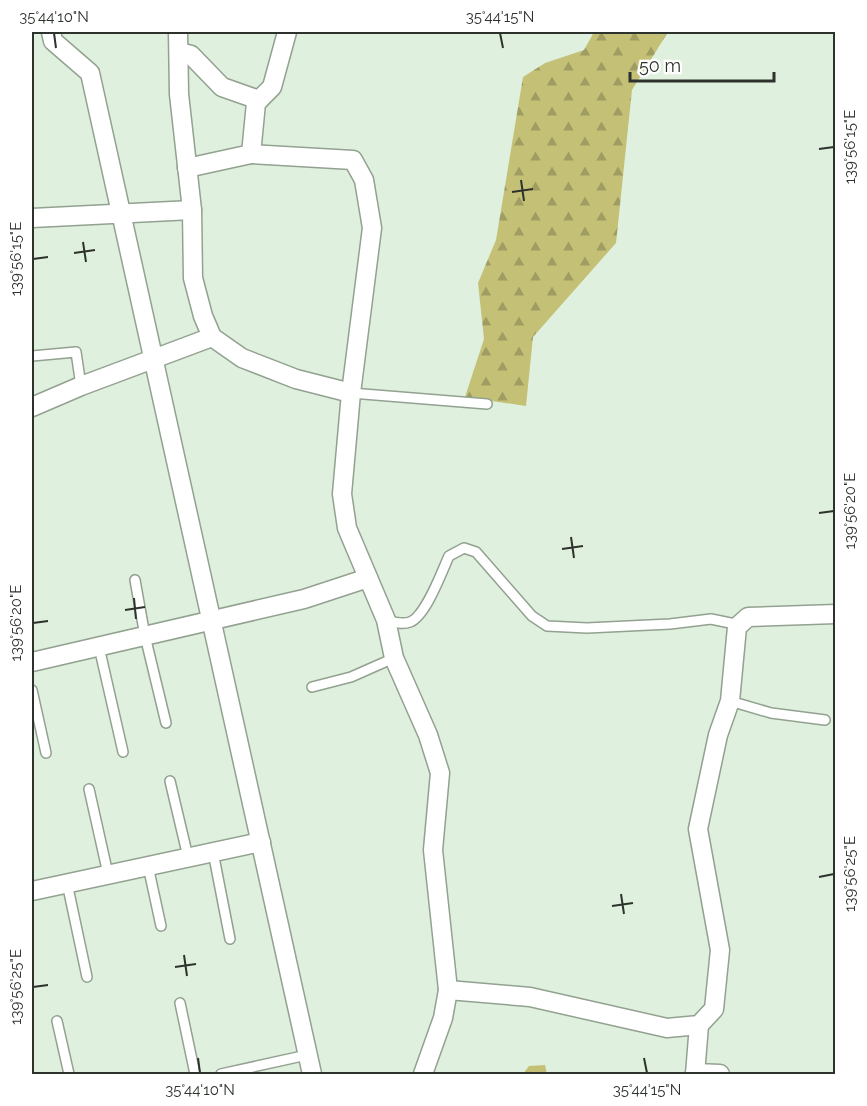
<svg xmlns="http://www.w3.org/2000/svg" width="867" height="1106" font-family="Raleway,sans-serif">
<defs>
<pattern id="forest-firs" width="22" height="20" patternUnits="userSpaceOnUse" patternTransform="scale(1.5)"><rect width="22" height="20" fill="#c4c177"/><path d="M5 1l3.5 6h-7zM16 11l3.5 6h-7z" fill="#a09d62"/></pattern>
</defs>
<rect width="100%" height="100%" fill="#e0f0de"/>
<!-- forest -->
<g fill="url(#forest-firs)">
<polygon points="594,32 668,32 632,90 616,243 533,337 526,406 465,397 484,339 478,283 496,240 523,77 545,63 584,50"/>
<polygon points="545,1065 547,1074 523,1074 529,1066"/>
</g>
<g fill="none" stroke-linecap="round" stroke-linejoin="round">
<!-- lane casing -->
<g stroke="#92a190" stroke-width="12">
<g id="lane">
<polyline points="32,356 76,352 81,386"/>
<polyline points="351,393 487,404"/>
<polyline points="135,580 145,636 166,723"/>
<path d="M386,620C393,622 402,625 410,622C426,616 442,571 449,556L464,548L476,552L532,616L547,626L587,628L670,624L711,619L740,625"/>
<polyline points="99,647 123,752"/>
<polyline points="312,687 351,677 394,658"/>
<polyline points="32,690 46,753"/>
<polyline points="730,701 771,713 825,720"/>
<polyline points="170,781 188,857"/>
<polyline points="89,789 108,874"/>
<polyline points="213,852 230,939"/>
<polyline points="148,866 161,926"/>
<polyline points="67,883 87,977"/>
<polyline points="180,1003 195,1074"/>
<polyline points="57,1021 69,1074"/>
<polyline points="221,1074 307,1055"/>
</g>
</g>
<!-- street casing -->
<g stroke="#92a190" stroke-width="21">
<g id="street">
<polyline points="51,32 53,41 90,73 312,1074"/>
<polyline points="178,32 179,94 192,210 193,278 203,316 212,337 242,358 296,379 351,393"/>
<polyline points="179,52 191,55 222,87 259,100"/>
<polyline points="251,154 353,160 364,180 372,228 351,393 342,494 347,528 386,620 394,658 428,735 440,773 433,850 448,990 443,1018 423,1074"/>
<polyline points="187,168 251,154 256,103 272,87 287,32"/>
<polyline points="32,218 192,210"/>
<polyline points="32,407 81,386 212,337"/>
<polyline points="32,662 304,599 368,578"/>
<polyline points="32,891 261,842"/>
<polyline points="448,990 530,997 667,1028 699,1025 714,1009 720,950 698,829 718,735 730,701 737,627 748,617 836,614"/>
<polyline points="695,1073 720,1074"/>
<polyline points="695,1074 699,1025"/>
</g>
</g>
<!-- lane -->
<use href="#lane" stroke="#fff" stroke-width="9"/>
<!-- street -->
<use href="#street" stroke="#fff" stroke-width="18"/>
</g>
<!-- ticks -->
<path fill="none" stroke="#2d332c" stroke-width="2" d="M54,33L56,48M500,33L503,48M819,149L834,147M521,180L524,201M512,192L533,189M83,242L86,262M74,253L95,250M33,259L48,257M819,513L834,511M571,537L574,558M562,549L583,546M134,598L136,619M125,610L145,607M33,623L48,621M819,877L834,874M621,894L624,914M612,906L633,903M184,955L187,976M175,967L196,964M33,987L48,985M198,1058L200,1073M644,1058L647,1073"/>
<!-- border -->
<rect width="867" height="1106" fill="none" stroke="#ffffff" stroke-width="66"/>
<!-- scale -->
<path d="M630 72v9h144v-9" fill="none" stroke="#2d332c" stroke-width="3"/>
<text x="639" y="72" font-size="18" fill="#2d332c" stroke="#ffffff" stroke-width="4.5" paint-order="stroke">50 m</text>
<rect x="33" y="33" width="801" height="1040" fill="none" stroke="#2d332c" stroke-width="2"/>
<g font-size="15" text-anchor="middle" fill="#2d332c">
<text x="54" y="22">35°44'10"N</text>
<text x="500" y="22">35°44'15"N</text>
<text transform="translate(850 147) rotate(-90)" y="5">139°56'15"E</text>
<text transform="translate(16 259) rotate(-90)" y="5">139°56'15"E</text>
<text transform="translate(850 511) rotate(-90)" y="5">139°56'20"E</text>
<text transform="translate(16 623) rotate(-90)" y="5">139°56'20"E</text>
<text transform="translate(850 874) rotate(-90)" y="5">139°56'25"E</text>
<text transform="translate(16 987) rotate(-90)" y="5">139°56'25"E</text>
<text x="200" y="1095">35°44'10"N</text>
<text x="647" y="1095">35°44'15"N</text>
</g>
</svg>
